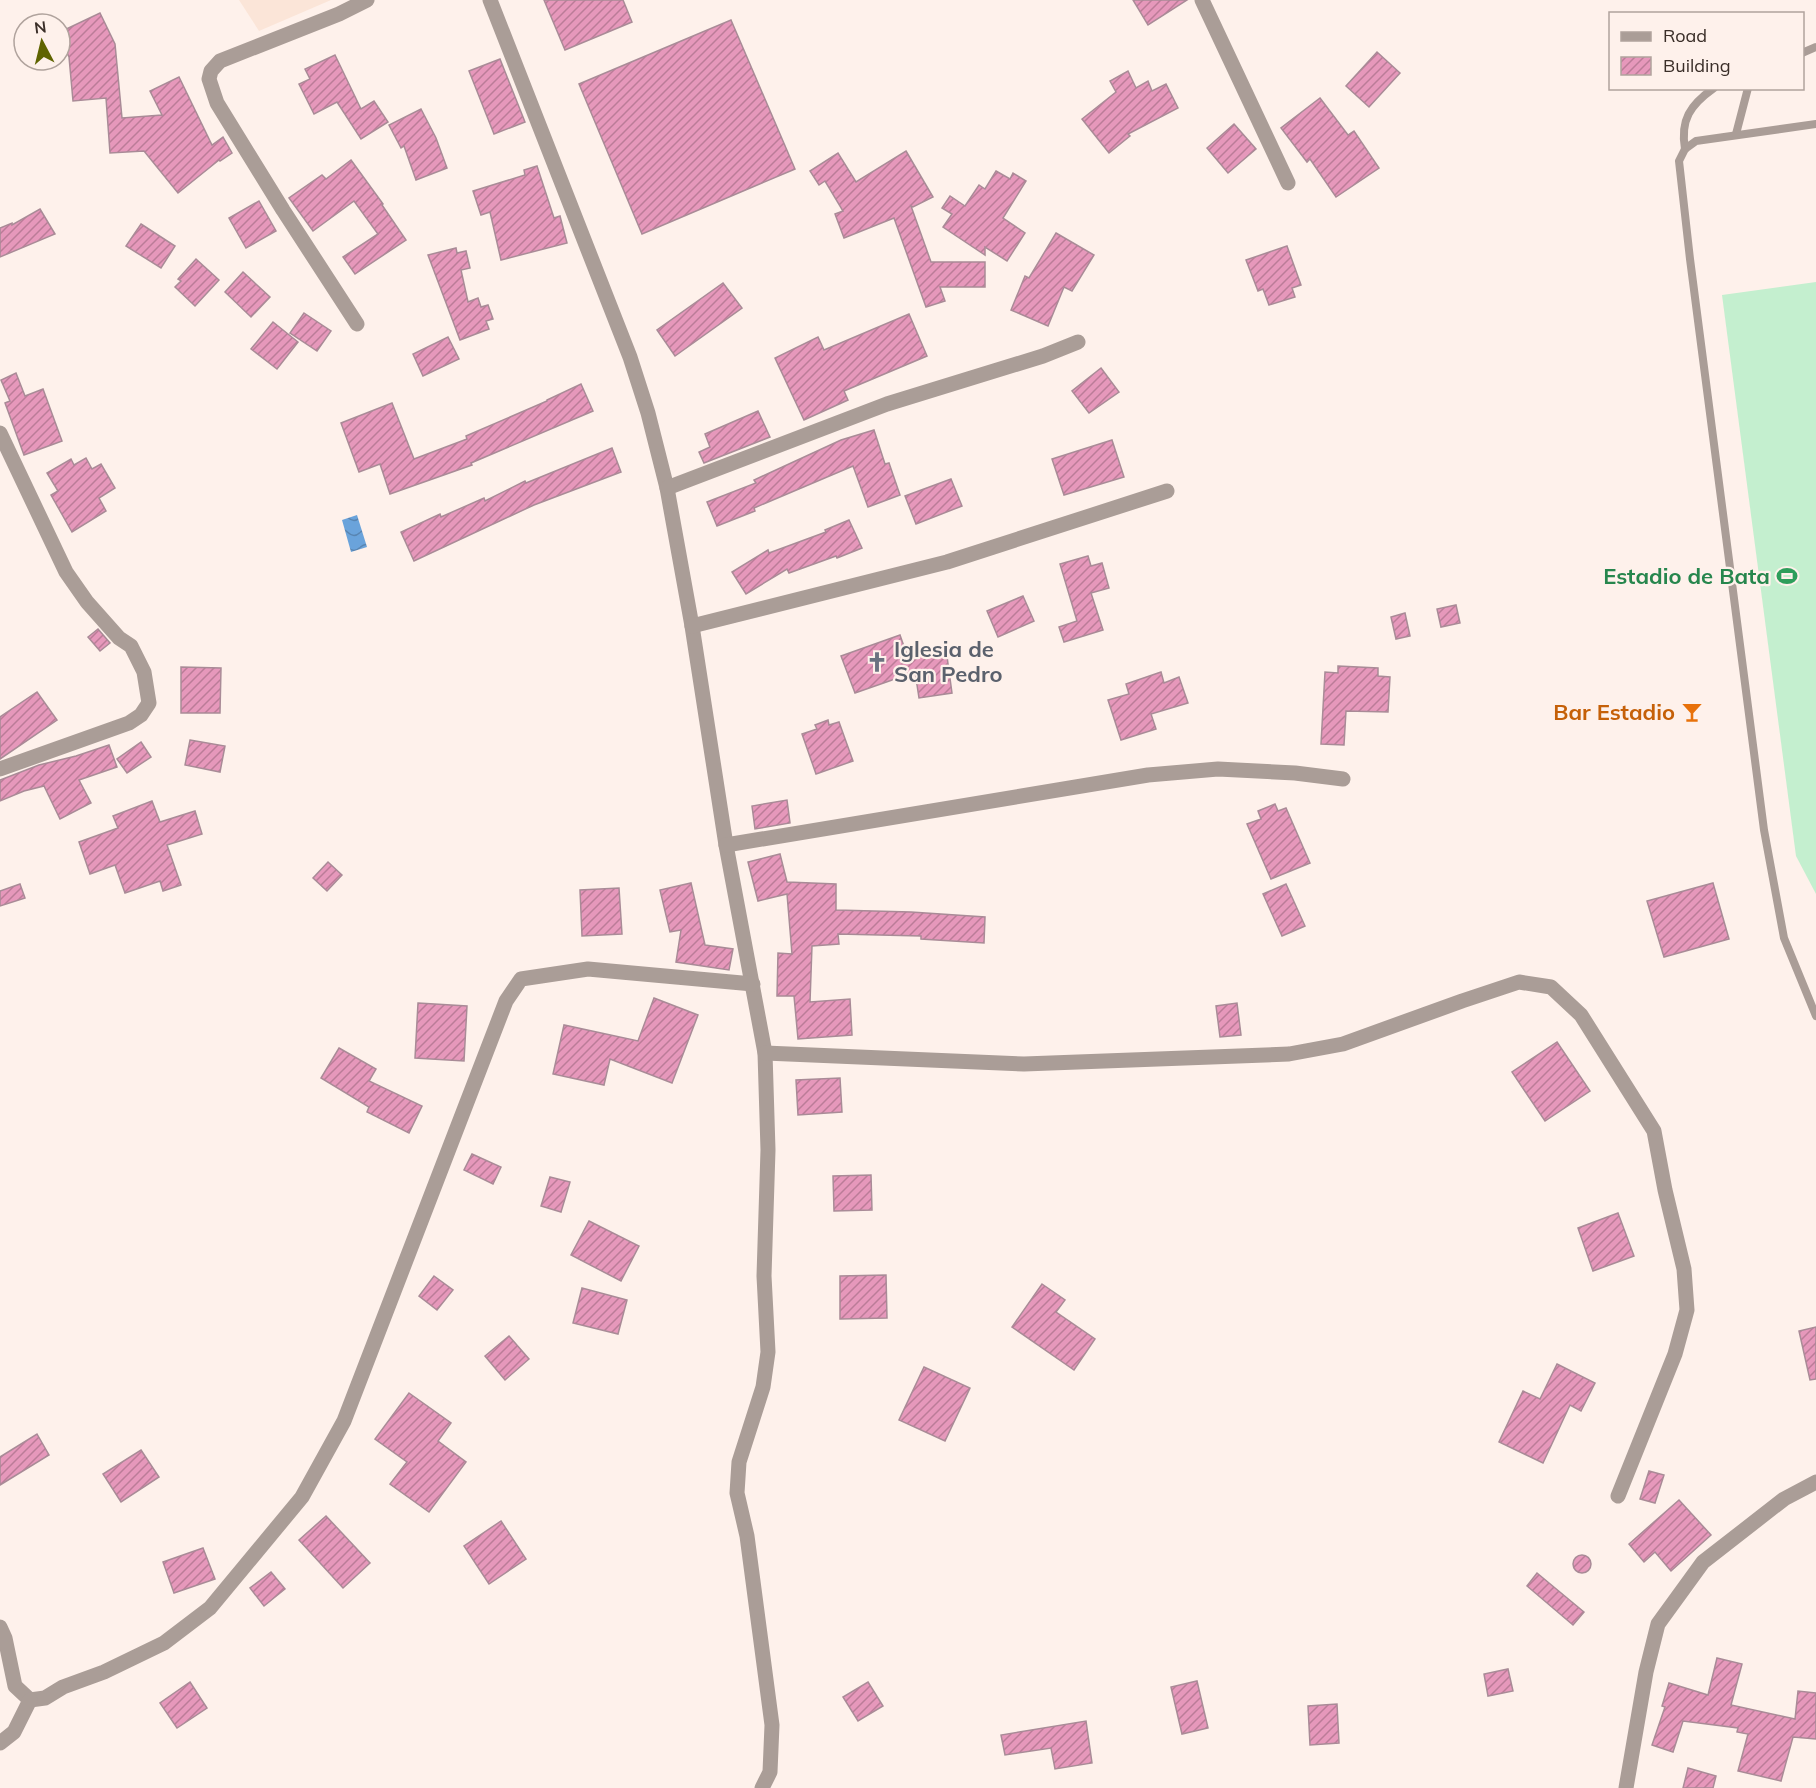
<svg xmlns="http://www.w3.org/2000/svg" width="1816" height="1788" font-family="Mulish,sans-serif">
<defs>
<pattern id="water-waves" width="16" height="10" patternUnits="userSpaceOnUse" patternTransform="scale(1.5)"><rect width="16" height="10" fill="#6aa3db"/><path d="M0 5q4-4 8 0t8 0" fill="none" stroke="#5885b2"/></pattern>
<pattern id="building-hatch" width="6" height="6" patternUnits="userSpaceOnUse" patternTransform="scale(1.5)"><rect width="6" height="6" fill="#e698bb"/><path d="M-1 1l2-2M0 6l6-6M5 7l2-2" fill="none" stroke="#bb7c98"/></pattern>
</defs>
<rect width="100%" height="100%" fill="#fef1eb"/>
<!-- commercial -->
<polygon fill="#fbe5d8" points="239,0 331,0 259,31"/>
<!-- pitch -->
<polygon fill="#c4efcf" points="1816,282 1816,894 1796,856 1722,295"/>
<!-- water -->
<polygon fill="url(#water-waves)" points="357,515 367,547 351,552 342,520"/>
<!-- building -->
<g fill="url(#building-hatch)" stroke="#a98b97" stroke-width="1.5">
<polygon points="544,0 623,0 632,22 565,50"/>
<polygon points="1133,0 1187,0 1148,25"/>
<polygon points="100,13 115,44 122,118 162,115 150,91 179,77 212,145 223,137 232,153 220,161 219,160 178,193 144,151 110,153 106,98 73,101 69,57 60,38 60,32"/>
<polygon points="731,20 795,169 642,234 579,84"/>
<polygon points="1377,52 1400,73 1369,107 1346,86"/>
<polygon points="335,55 361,109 374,101 388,122 361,139 337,102 314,114 299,84 310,79 305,69"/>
<polygon points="500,59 525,122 494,134 469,71"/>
<polygon points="1128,71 1136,88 1148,81 1152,91 1166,84 1178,108 1128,134 1130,136 1109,153 1082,119 1116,92 1110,81"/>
<polygon points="1320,98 1348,135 1354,131 1379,168 1336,197 1310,159 1307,162 1281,128"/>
<polygon points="421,109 436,138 447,168 416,180 404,146 401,148 389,125"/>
<polygon points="1234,124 1256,149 1228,173 1207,148"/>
<polygon points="906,151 933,197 913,207 911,206 931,262 985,262 985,287 940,287 945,301 926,307 894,218 844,238 835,214 843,211 825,181 819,185 810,171 838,153 856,182"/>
<polygon points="351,160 383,204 382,205 406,240 355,274 343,257 378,234 354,201 313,231 289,198 322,175 326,179"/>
<polygon points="537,166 554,218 560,216 567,243 501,260 490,212 481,215 473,191 525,175 524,170"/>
<polygon points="996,171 1010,179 1013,173 1026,181 1003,218 1025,233 1007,261 985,247 985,255 943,227 952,214 942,208 950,196 965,206 979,185 985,189"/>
<polygon points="259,201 276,231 246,248 229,218"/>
<polygon points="40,209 55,234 0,257 0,228 12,223 12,225"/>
<polygon points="141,224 175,246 161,268 126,246"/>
<polygon points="1056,233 1094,255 1072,291 1064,287 1048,326 1011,310 1025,276 1029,278"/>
<polygon points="1287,246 1301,285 1292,288 1295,297 1269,305 1263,289 1258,291 1246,260"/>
<polygon points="456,248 457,253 466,251 470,268 461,270 468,302 478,298 481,307 488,305 493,319 486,321 489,329 460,340 428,255"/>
<polygon points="196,259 219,280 195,306 175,287 181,281 178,279"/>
<polygon points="243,272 270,297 251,317 225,292"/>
<polygon points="723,283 742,308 675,356 657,330"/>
<polygon points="304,313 331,331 317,351 290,333"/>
<polygon points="909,314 927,356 844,391 848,400 804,420 775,358 818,337 824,350"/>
<polygon points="273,322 298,342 277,369 251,349"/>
<polygon points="448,337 459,359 423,376 413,354"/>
<polygon points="1101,368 1119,392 1089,413 1072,391"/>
<polygon points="16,373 25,396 43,389 62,441 24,455 5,403 10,401 1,380"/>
<polygon points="581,384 593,411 471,463 472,465 390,494 380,464 359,472 341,423 392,403 414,459 467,439 466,436 547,401 547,400"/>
<polygon points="758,411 770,437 704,463 699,452 710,447 705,434"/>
<polygon points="874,430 885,464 889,463 900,495 868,507 853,466 754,508 755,511 717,526 707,502 756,483 754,480 841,440"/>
<polygon points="1112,440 1124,477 1064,495 1052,459"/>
<polygon points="612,448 621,472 534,505 414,561 401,532 440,514 441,517 484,498 485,501 525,481 526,483"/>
<polygon points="86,458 92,469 101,464 115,488 99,498 106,511 72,532 51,495 58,491 47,473 71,459 74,465"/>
<polygon points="951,479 962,506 916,524 905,496"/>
<polygon points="849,520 862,548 837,558 836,556 789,573 787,569 746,594 732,572 768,550 769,553 826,532 825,530"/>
<polygon points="1088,556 1091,566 1102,563 1109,588 1091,593 1103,630 1064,642 1059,627 1077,621 1060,564"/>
<polygon points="1023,596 1034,621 998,637 987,611"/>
<polygon points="1456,605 1460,623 1441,627 1437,609"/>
<polygon points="1405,613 1410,636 1396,639 1391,617"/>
<polygon points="98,629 110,643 100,651 88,637"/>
<polygon points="900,635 907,655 946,649 952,693 919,698 915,672 855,693 841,656"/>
<polygon points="1338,666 1378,668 1378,676 1390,677 1388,712 1346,711 1344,745 1321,744 1325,672 1338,673"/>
<polygon points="181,667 221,668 220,713 181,713"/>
<polygon points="1161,672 1164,683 1179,677 1188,703 1151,714 1156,729 1121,740 1108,700 1129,694 1126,684"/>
<polygon points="37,692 57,720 0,759 0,717"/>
<polygon points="828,720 829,725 839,722 853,761 816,774 802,734 817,729 815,725"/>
<polygon points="190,740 225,746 220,772 185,765"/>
<polygon points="141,742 151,757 127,773 117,759"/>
<polygon points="109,745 117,767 79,780 91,803 60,819 44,786 24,791 0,801 0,780 39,765 76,756"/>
<polygon points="787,800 790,823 755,829 752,806"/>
<polygon points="152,801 160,822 195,811 202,834 167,845 181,885 163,891 160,881 125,893 115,865 90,874 79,842 118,828 113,816"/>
<polygon points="1275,804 1278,811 1286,808 1310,863 1271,879 1247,824 1261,819 1258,811"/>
<polygon points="780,854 787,882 836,884 836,910 911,912 985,917 984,943 921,939 921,936 838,934 839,944 812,946 810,1002 850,999 852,1035 798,1039 794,996 777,996 778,953 792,954 787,894 758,901 748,862"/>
<polygon points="328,862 342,875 327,891 313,878"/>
<polygon points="691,883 705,945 733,949 729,970 676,962 681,930 670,932 660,890"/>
<polygon points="1713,883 1729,939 1664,957 1647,901"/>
<polygon points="20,884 25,898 0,906 0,891"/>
<polygon points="1286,884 1305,926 1282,936 1263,894"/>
<polygon points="619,888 622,934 582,936 580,890"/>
<polygon points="654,998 698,1015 672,1083 610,1059 604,1085 553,1074 564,1025 638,1041"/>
<polygon points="418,1003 467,1006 464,1061 415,1058"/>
<polygon points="1237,1003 1241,1035 1220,1037 1216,1006"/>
<polygon points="1557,1042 1590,1091 1545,1121 1512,1072"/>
<polygon points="339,1048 376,1069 369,1081 422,1106 409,1133 367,1112 369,1107 321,1078"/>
<polygon points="840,1078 842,1112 798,1115 796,1080"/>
<polygon points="472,1154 501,1167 493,1184 464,1170"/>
<polygon points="871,1175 872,1210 834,1211 833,1176"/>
<polygon points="550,1177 570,1182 561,1212 541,1206"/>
<polygon points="1618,1213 1634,1256 1593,1271 1578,1228"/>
<polygon points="589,1221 639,1246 621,1281 571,1255"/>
<polygon points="886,1275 887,1318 840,1319 840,1276"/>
<polygon points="434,1276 453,1290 437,1310 419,1296"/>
<polygon points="1042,1284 1065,1300 1056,1312 1095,1339 1074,1370 1012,1327"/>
<polygon points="582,1288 627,1300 618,1334 573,1323"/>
<polygon points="1816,1327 1816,1379 1810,1380 1799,1331"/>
<polygon points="509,1336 529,1359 505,1380 485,1356"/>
<polygon points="1557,1364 1595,1383 1581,1411 1570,1405 1543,1463 1499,1442 1523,1391 1540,1399"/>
<polygon points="924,1367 970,1388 945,1441 899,1420"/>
<polygon points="409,1393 451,1423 438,1441 466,1462 429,1512 390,1484 407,1462 375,1439"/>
<polygon points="37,1434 49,1455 0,1485 0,1457"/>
<polygon points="141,1450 159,1477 121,1502 103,1474"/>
<polygon points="1649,1471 1664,1475 1655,1503 1640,1499"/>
<polygon points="1679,1500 1711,1535 1671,1571 1655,1552 1644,1562 1629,1544"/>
<polygon points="326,1516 370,1563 343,1588 299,1540"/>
<polygon points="501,1521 526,1559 489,1584 464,1546"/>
<polygon points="203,1548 215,1579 174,1593 163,1562"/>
<circle cx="1582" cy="1564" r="9"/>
<polygon points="271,1572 285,1589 264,1606 250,1588"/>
<polygon points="1537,1573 1584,1612 1573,1625 1527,1586"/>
<polygon points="1717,1658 1742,1664 1731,1705 1795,1719 1798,1691 1816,1693 1816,1739 1793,1737 1781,1781 1738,1771 1748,1734 1737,1732 1738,1728 1683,1721 1673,1752 1652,1745 1665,1707 1662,1706 1669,1683 1708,1695"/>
<polygon points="1508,1669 1513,1691 1488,1696 1484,1674"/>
<polygon points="1197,1681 1208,1728 1182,1734 1171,1687"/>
<polygon points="190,1682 207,1708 177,1728 160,1703"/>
<polygon points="868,1682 883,1706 858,1721 843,1697"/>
<polygon points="1337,1704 1339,1743 1310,1745 1308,1706"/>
<polygon points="1086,1721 1092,1763 1055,1769 1051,1748 1005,1755 1001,1735"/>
<polygon points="1688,1768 1716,1776 1713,1788 1683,1788"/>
</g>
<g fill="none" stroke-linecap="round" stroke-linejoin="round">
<!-- lane -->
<g stroke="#aa9d97" stroke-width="8">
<polyline points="1802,53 1816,47"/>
<polyline points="1816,124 1696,141 1685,149 1679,161 1690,259 1764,830 1784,938 1816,1016"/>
<polyline points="1736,134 1748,88"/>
<path d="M1685,149C1680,120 1690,105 1714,88"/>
</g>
<!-- street -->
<g stroke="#aa9d97" stroke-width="15">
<polyline points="490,0 630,357 648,413 667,488 692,626 726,845 765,1053 768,1150 764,1276 768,1352 763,1387 739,1462 737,1493 747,1536 772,1725 770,1772 762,1788"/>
<polyline points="1202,0 1288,183"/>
<polyline points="357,324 283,210 217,103 209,79 211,71 220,61 339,14 367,0"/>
<polyline points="0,433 66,572 87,602 119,638 131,646 144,672 149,703 141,715 129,723 0,769"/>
<polyline points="667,488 887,404 1043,356 1078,342"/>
<polyline points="692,626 947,562 1167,491"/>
<polyline points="726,845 1148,775 1218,769 1295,773 1343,779"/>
<polyline points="765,1053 1024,1064 1289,1054 1343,1044 1462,1001 1519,982 1551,987 1581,1015 1654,1131 1665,1190 1684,1269 1687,1310 1675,1354 1618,1496"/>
<polyline points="0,1627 5,1638 15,1686 30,1700 45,1698 63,1687 104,1672 164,1643 210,1608 302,1497 344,1421 506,1001 521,979 588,969 753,984"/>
<polyline points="0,1743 14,1732 30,1700"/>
<polyline points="1626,1788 1646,1672 1658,1624 1703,1562 1784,1499 1816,1482"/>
</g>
</g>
<!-- icons -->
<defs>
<g id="stadium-bare" transform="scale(1.62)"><path d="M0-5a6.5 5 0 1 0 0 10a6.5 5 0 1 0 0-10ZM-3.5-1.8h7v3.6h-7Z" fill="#2e9e5b" stroke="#fef1eb" stroke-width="2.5" paint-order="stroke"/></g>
<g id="church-bare" transform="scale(1.62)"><path d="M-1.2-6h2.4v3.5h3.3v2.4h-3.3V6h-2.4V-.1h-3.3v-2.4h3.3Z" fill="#6b7280" stroke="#fef1eb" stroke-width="2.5" paint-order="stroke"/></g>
<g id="bar-bare" transform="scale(1.62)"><path d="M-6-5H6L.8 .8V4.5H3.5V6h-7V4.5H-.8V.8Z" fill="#e8710a" stroke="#fef1eb" stroke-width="2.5" paint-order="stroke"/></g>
</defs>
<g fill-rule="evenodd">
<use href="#stadium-bare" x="1787" y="576"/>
<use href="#church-bare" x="877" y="662"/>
<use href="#bar-bare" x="1692" y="712"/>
</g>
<g text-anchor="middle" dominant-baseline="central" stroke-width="4.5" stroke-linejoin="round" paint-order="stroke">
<!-- leisure labels -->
<g font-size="22" font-weight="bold" fill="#27864d" stroke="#fef1eb" text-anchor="end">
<text x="1770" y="576">Estadio de Bata</text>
</g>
<!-- worship labels -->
<g font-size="22" font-weight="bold" fill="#5b616d" stroke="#fef1eb" text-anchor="start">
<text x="894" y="649">Iglesia de<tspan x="894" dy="25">San Pedro</tspan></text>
</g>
<!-- food labels -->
<g font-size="22" font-weight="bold" fill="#c56008" stroke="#fef1eb" text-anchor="end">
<text x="1675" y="712">Bar Estadio</text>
</g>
</g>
<!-- legend -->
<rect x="1609" y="12" width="195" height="78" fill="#fef1eb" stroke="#b0a39d" stroke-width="1.5"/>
<rect x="1621" y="32" width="30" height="9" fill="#aa9d97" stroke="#b0a39d" stroke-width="1.5"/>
<text x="1663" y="42" font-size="18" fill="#3a2e28">Road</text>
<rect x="1621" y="57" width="30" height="18" fill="url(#building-hatch)" stroke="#b0a39d" stroke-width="1.5"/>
<text x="1663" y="72" font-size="18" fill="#3a2e28">Building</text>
<!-- north arrow -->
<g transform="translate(42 42) rotate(353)"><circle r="28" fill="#fef1eb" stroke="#b0a39d" stroke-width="1.5"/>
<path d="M0-4.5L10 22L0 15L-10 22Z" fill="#5f6400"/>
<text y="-9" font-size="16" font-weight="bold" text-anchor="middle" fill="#3a2e28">N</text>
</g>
</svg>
